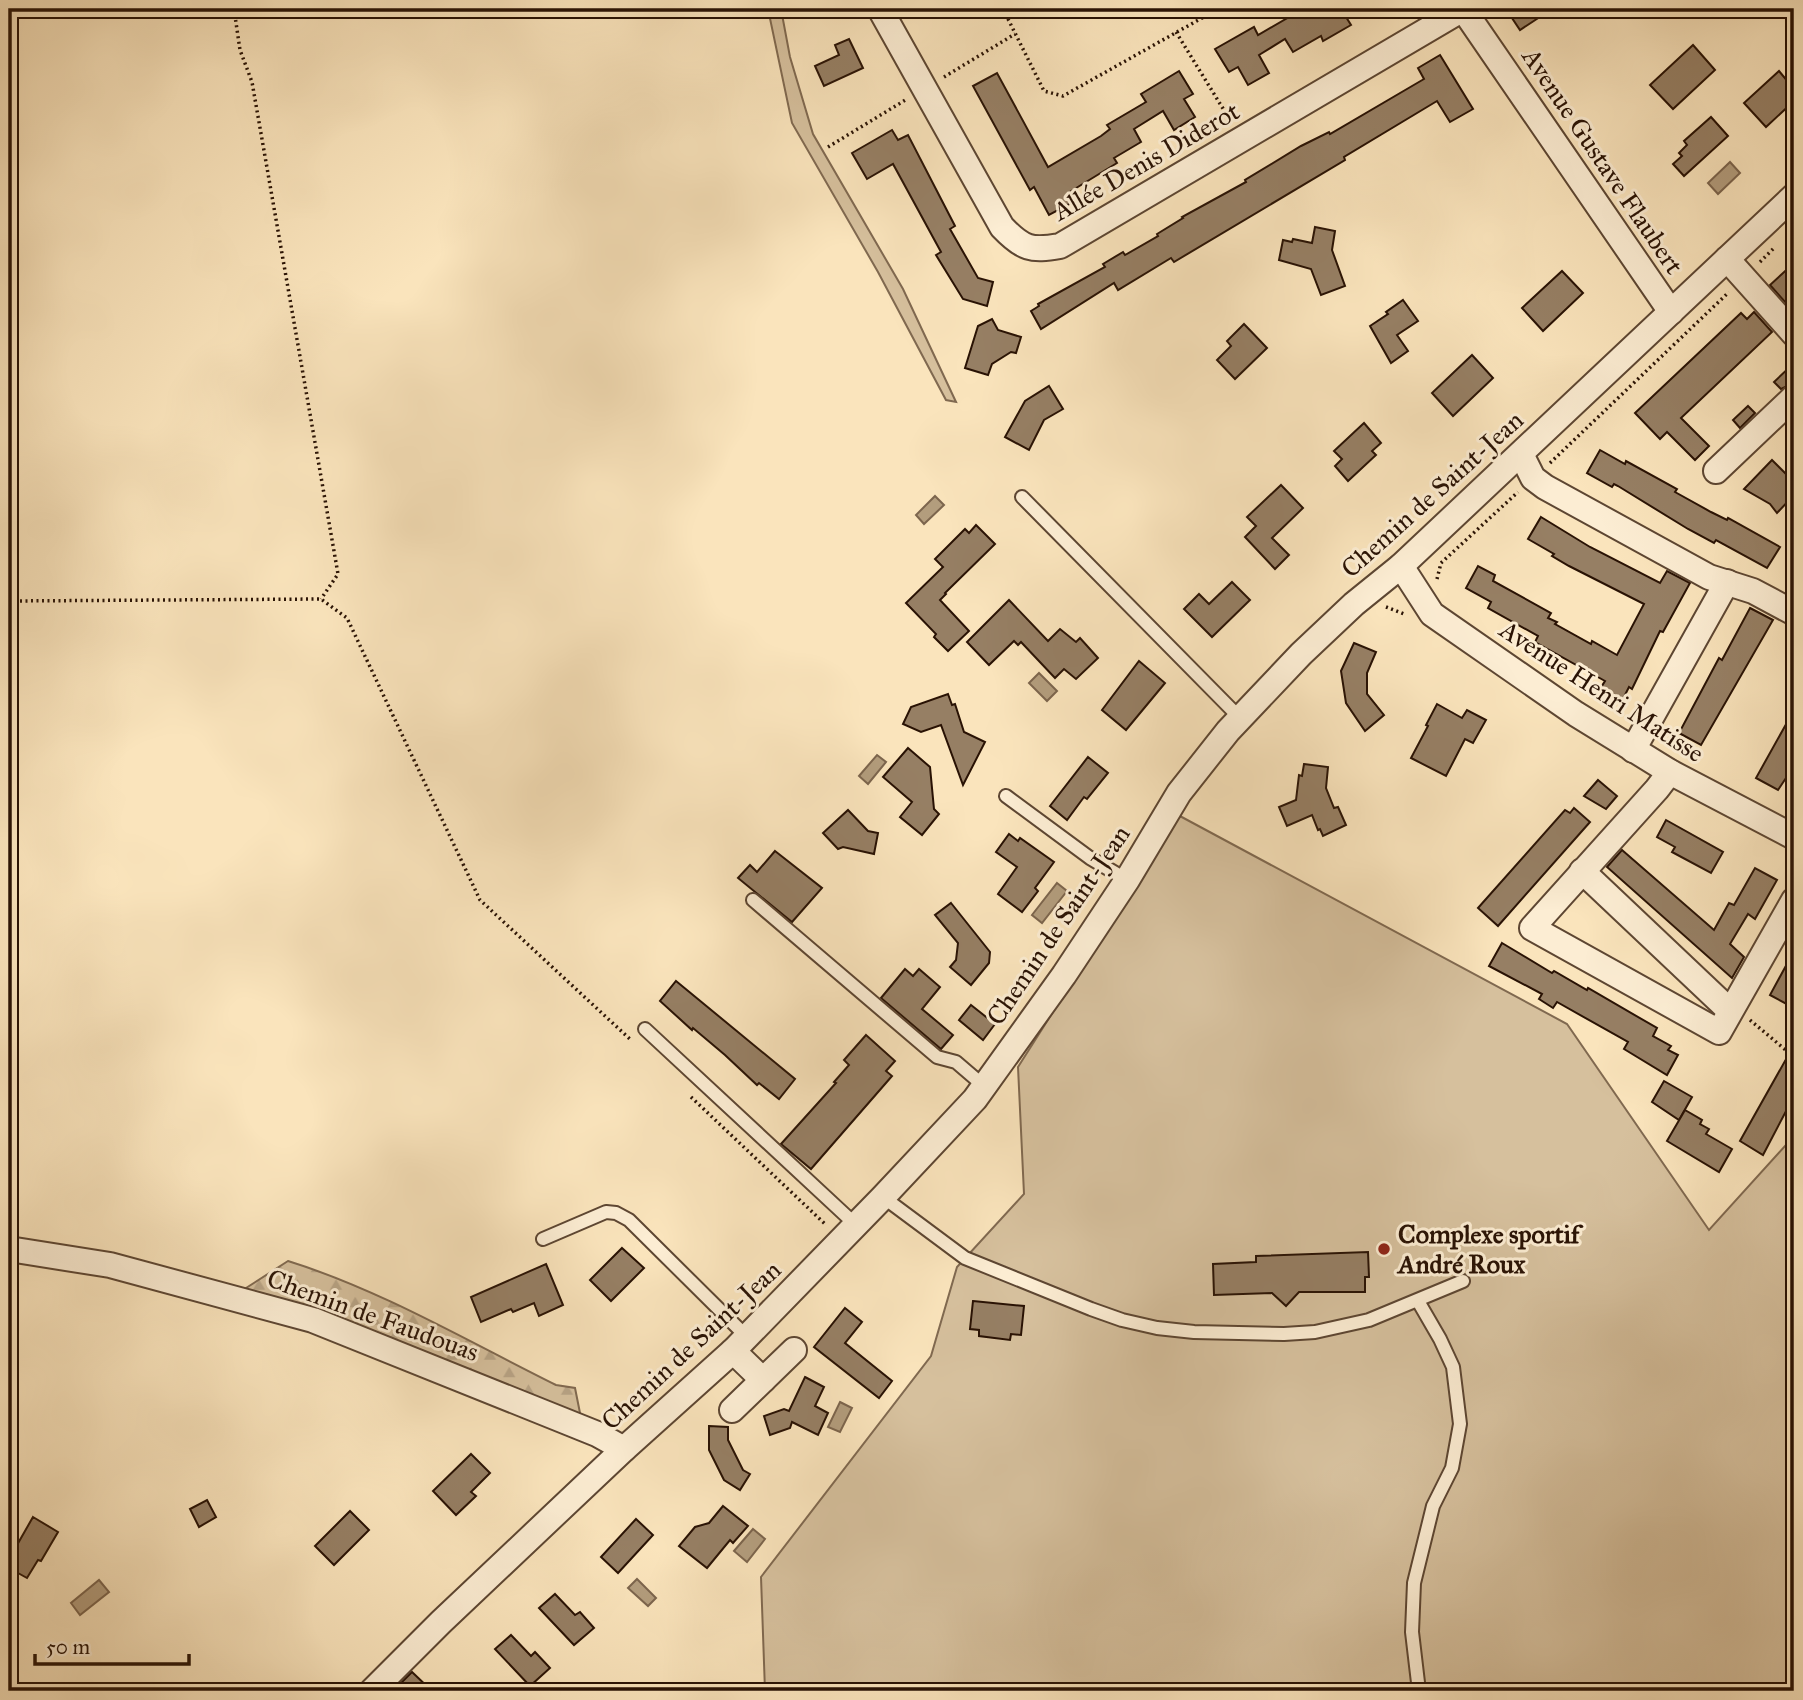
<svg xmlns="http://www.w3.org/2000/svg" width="1803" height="1700" font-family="'IM FELL Great Primer',serif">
<defs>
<pattern id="forest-firs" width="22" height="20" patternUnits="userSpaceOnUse" patternTransform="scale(1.75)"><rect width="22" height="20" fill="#d6c09d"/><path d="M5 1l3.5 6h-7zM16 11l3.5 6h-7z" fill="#b8a486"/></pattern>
</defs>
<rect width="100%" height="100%" fill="#fae4bc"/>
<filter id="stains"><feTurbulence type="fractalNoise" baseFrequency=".00286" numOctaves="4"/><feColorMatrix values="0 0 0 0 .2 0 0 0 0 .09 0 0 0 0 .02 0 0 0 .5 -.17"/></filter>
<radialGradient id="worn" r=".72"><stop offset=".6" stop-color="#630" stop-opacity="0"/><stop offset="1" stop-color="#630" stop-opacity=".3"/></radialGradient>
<!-- grass -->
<g fill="#d6c09d" stroke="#806950" stroke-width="2">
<polygon points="768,9 781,9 790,57 813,134 903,289 956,402 946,400 878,272 792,123"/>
<polygon points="1178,815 1567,1024 1709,1230 1794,1136 1794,1691 765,1691 761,1577 931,1356 957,1267 1024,1194 1018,1067"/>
</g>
<!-- forest -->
<path fill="url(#forest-firs)" stroke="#806950" stroke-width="2" d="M288,1261C381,1290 469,1342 556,1385L575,1388L581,1418L243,1290Z"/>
<!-- water -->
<g fill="#b39d7d" stroke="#7c654d" stroke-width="2">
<polygon points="1730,162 1740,173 1718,194 1708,183"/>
<polygon points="935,496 944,505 924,524 916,515"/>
<polygon points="1039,673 1057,691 1047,701 1029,683"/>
<polygon points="877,755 886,762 868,784 859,776"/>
<polygon points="1057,883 1067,891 1042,923 1032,915"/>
<polygon points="840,1402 852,1408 840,1432 828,1427"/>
<polygon points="753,1529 765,1539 747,1562 734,1551"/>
<polygon points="637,1579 656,1598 648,1606 628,1588"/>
<polygon points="99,1580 109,1592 80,1615 71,1603"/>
</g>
<!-- building -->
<g fill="#967f64" stroke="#291204" stroke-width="2">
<polygon points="1303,9 1341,9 1351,25 1323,41 1321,36 1293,52 1285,39 1259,55 1269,73 1248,85 1238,67 1229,72 1215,49 1254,27 1258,35"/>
<polygon points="1506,9 1552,9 1520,30"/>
<polygon points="849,39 863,68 824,86 815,66 839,55 835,45"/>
<polygon points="1693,45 1715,70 1673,109 1650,85"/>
<polygon points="1440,55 1473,109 1450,122 1437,101 1344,157 1345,160 1174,262 1171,258 1118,290 1114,283 1041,329 1031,311 1039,306 1038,304 1105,267 1103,264 1123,252 1125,255 1158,236 1157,234 1183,218 1182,217 1246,182 1245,180 1301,146 1329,132 1330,134 1424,79 1418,68"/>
<polygon points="1179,71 1193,94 1184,99 1195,117 1174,130 1163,111 1134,129 1141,142 1114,158 1117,163 1068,193 1073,202 1049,215 1034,187 1030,190 973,86 997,73 1048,167 1101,136 1110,129 1107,125 1146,102 1141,94"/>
<polygon points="1779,71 1794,89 1794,101 1766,127 1744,103"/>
<polygon points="1711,117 1728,136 1684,176 1673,164 1682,156 1679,153 1687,145 1684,141"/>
<polygon points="892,130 898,140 908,135 955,226 950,229 978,278 993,282 987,306 963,299 936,255 941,252 893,164 867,179 852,153"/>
<polygon points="1315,227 1335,231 1332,250 1345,286 1321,295 1311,269 1279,260 1283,240 1292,242 1293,239 1312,243"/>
<polygon points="1794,263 1794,310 1793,311 1770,285"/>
<polygon points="1562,271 1583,293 1543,331 1522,308"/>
<polygon points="1403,300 1418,321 1397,335 1408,351 1391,363 1370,326 1388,314 1386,312"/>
<polygon points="1754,312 1772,332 1681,418 1709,446 1695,460 1667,432 1660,439 1635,413 1741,313 1747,319"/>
<polygon points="992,319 998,330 1021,337 1016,353 1011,352 992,364 988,375 965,368 978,326"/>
<polygon points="1244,324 1267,348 1235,379 1217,360 1231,346 1227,341"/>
<polygon points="1472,355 1493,378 1453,416 1432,393"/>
<polygon points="1794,363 1794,383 1781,389 1774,382"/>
<polygon points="1049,386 1063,409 1044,420 1029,450 1005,437 1025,401"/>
<polygon points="1748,406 1755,413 1740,428 1733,420"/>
<polygon points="1364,423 1381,443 1372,451 1376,455 1348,481 1335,466 1342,459 1334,451"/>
<polygon points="1600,450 1625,464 1626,461 1677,489 1675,492 1711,512 1727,520 1728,518 1780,547 1767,568 1716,540 1714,543 1688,529 1618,486 1614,484 1612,487 1587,473"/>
<polygon points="1772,460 1794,482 1794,495 1777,513 1770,504 1744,489"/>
<polygon points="1281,485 1303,508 1272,538 1289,555 1275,569 1245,537 1256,526 1247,517"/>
<polygon points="1541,517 1590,547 1660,583 1667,571 1690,583 1663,632 1660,631 1632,689 1629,687 1622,701 1600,689 1605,681 1535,642 1538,636 1488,608 1491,602 1466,588 1478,566 1495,575 1493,581 1551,613 1548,618 1557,622 1555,624 1591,644 1592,641 1617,655 1644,604 1569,566 1552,556 1554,554 1528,539"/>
<polygon points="976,525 995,544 945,593 946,594 940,600 969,631 948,651 934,637 936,634 906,603 943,567 935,559 965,529 969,533"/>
<polygon points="1232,582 1250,600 1212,637 1184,609 1199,594 1209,604"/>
<polygon points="1009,600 1048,641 1060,629 1076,642 1080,638 1098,658 1076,679 1064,669 1055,678 1021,642 1018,645 1014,641 989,665 967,642"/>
<polygon points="1750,608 1773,620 1701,745 1679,733 1719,658 1722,660"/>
<polygon points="1354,643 1376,652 1367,673 1367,694 1384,715 1365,731 1346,703 1341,671"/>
<polygon points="1139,661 1165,683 1126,730 1102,710"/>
<polygon points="948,694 952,705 955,704 964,732 985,742 963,785 941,725 921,732 903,724 911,707"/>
<polygon points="1437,704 1462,718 1467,710 1486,720 1473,743 1465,739 1446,776 1411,758 1428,726 1426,725"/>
<polygon points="1794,710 1794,766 1778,790 1756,778"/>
<polygon points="908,748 930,767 934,809 939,814 922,835 900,817 912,802 883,777"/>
<polygon points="1088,757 1108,773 1087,799 1084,797 1067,820 1050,806"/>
<polygon points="1304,764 1328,767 1326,788 1334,808 1338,807 1346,825 1323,836 1320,829 1318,830 1312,815 1287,826 1279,807 1296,800 1299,775 1302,776"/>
<polygon points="1598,780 1617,796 1606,809 1584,796"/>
<polygon points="1574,808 1590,822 1498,926 1478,908 1565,810 1570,813"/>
<polygon points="848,810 868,831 878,833 874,854 843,847 838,849 823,833"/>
<polygon points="1666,820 1723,852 1711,873 1672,852 1675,847 1657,837"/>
<polygon points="1009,834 1018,841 1020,838 1054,862 1035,888 1038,891 1022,912 998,894 1017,867 996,852"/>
<polygon points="1622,850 1714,930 1729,903 1734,905 1755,868 1777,880 1755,919 1748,914 1730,944 1744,957 1732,978 1607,867"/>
<polygon points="775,851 822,888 792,922 738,878 750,865 757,872"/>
<polygon points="951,903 990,952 989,963 971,985 950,967 956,960 958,943 935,915"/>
<polygon points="1502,943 1552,973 1554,971 1587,990 1588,988 1657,1028 1653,1036 1671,1046 1668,1050 1678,1055 1667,1075 1624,1049 1628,1042 1557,1002 1553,1008 1539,999 1542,994 1489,966"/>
<polygon points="1794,951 1794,1008 1770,995"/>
<polygon points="905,969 913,976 919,969 940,987 922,1009 953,1035 941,1049 881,998"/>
<polygon points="676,981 795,1079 779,1099 759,1083 757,1085 725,1055 693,1028 692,1030 660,1001"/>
<polygon points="971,1005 995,1024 983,1040 959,1020"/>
<polygon points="866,1035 895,1061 886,1071 892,1076 811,1169 781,1144 836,1083 834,1082 849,1065 844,1060"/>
<polygon points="1794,1045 1794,1096 1763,1155 1740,1141"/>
<polygon points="1664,1081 1692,1097 1679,1120 1652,1102"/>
<polygon points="1685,1110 1702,1120 1700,1124 1709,1129 1706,1134 1732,1149 1719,1172 1667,1141"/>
<polygon points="622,1248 644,1268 611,1301 590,1280"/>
<polygon points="1368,1252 1369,1277 1365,1277 1365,1292 1299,1292 1286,1306 1272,1293 1214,1295 1213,1264 1256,1262 1256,1256"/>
<polygon points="546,1264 563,1305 539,1316 534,1303 513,1312 511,1309 481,1322 471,1297"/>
<polygon points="973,1301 1024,1306 1021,1335 1011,1334 1010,1340 979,1336 979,1330 970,1329"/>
<polygon points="845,1308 862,1322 845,1343 892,1381 879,1398 814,1347"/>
<polygon points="805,1377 824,1387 815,1406 828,1413 818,1435 792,1422 790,1428 770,1435 764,1416 784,1409 789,1411"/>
<polygon points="709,1426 728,1427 728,1440 743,1470 750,1474 740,1490 724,1480 709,1450"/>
<polygon points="471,1454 490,1473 471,1492 476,1496 456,1515 433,1491"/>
<polygon points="207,1500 216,1517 199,1527 190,1509"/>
<polygon points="723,1506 748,1526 733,1543 730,1540 707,1568 679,1546 695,1527 709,1523"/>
<polygon points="350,1511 369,1530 334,1565 315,1546"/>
<polygon points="33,1517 58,1532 41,1561 38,1560 27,1578 9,1568 9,1540 17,1545"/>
<polygon points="636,1519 653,1535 618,1573 601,1557"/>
<polygon points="555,1594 575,1615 580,1612 594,1628 574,1645 539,1608"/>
<polygon points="511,1635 531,1656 535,1652 550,1668 530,1686 495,1649"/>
<polygon points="412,1672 432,1691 393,1691"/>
</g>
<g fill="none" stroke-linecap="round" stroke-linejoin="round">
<!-- lane casing -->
<g stroke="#5d4632" stroke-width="16">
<g id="lane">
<polyline points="1022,497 1240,718"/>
<polyline points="1006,796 1090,858 1127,880"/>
<polyline points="753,900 937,1057 956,1062 984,1086"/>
<polyline points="645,1029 856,1225"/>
<polyline points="883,1197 965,1258 1091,1309 1122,1320 1157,1328 1194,1332 1284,1334 1315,1332 1369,1320 1463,1281"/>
<polyline points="543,1239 606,1212 616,1213 629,1220 747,1337"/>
<polyline points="1418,1301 1440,1339 1453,1367 1460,1424 1452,1468 1433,1506 1414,1583 1412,1632 1419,1691"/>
</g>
</g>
<!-- street casing -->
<g stroke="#5d4632" stroke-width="28">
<g id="street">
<path d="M880,9L1002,227C1023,249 1031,251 1060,246L1463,9"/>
<polyline points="1463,9 1671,312"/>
<polyline points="1727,259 1794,334"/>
<polyline points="1521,454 1533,478 1545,487 1709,577 1753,591 1794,613"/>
<polyline points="1716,471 1794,397"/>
<polyline points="1401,566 1432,614 1576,714 1670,772 1794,837"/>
<polyline points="1633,750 1727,582"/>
<polyline points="1670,772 1657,789 1532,928 1719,1032 1794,900"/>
<polyline points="1582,871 1730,1011"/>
<polyline points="9,1249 110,1265 313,1320 597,1434 624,1449"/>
<polyline points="733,1351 763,1380"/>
<polyline points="732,1410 794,1350"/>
<polyline points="372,1691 441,1622 624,1449 733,1351 883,1197 975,1099 1064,975 1127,880 1179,793 1228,731 1301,654 1354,604 1401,566 1794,196"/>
</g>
</g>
<!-- path -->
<g stroke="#291204" stroke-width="3.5" stroke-dasharray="2 3.5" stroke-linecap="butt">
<polyline points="234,9 240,50 252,82 338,574 321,599"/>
<polyline points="1003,9 1044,91 1063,96 1218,9"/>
<polyline points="1176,32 1230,120"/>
<polyline points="944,77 1015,34"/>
<polyline points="828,147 907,99"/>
<polyline points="1760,262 1774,248"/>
<polyline points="1550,463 1729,292"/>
<polyline points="1437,579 1441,563 1518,492"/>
<polyline points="9,601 321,599 347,618 480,900 632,1041"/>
<polyline points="1386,607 1404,614"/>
<polyline points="1750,1020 1794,1057"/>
<polyline points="691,1097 825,1224"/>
</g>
<!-- lane -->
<use href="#lane" stroke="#fcedd3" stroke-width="12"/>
<!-- street -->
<use href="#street" stroke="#fcedd3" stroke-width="24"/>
</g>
<!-- markers -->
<circle fill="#8f2418" stroke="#fcedd3" stroke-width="2.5" cx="1384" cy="1249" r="7"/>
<g text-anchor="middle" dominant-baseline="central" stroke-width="6" stroke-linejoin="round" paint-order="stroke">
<!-- street labels -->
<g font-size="26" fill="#291204" stroke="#fcedd3">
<text transform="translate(1146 161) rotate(-30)">Allée Denis Diderot</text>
<text transform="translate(1603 161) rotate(56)">Avenue Gustave Flaubert</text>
<text transform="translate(1432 494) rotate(-42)">Chemin de Saint-Jean</text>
<text transform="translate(1602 691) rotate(33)">Avenue Henri Matisse</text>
<text transform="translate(1058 925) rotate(-56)">Chemin de Saint-Jean</text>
<text transform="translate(373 1315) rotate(20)">Chemin de Faudouas</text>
<text transform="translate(691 1345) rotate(-43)">Chemin de Saint-Jean</text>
</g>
<!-- poi labels -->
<g font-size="26" font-weight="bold" fill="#291204" stroke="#fcedd3" text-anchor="start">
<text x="1398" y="1234">Complexe sportif<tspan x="1398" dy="30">André Roux</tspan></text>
</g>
</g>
<!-- margin -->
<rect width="1803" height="1700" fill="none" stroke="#fae4bc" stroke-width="35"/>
<rect x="10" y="10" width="1782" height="1679" fill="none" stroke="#291204" stroke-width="3.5"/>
<rect x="18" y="18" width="1768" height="1665" fill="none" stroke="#291204" stroke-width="2"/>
<!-- scale -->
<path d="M35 1654v10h154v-10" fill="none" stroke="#291204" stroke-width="3.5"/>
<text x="46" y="1654" font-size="21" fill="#291204" stroke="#fcedd3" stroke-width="5" paint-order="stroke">50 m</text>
<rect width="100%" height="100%" filter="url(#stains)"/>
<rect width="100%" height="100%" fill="url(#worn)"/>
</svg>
